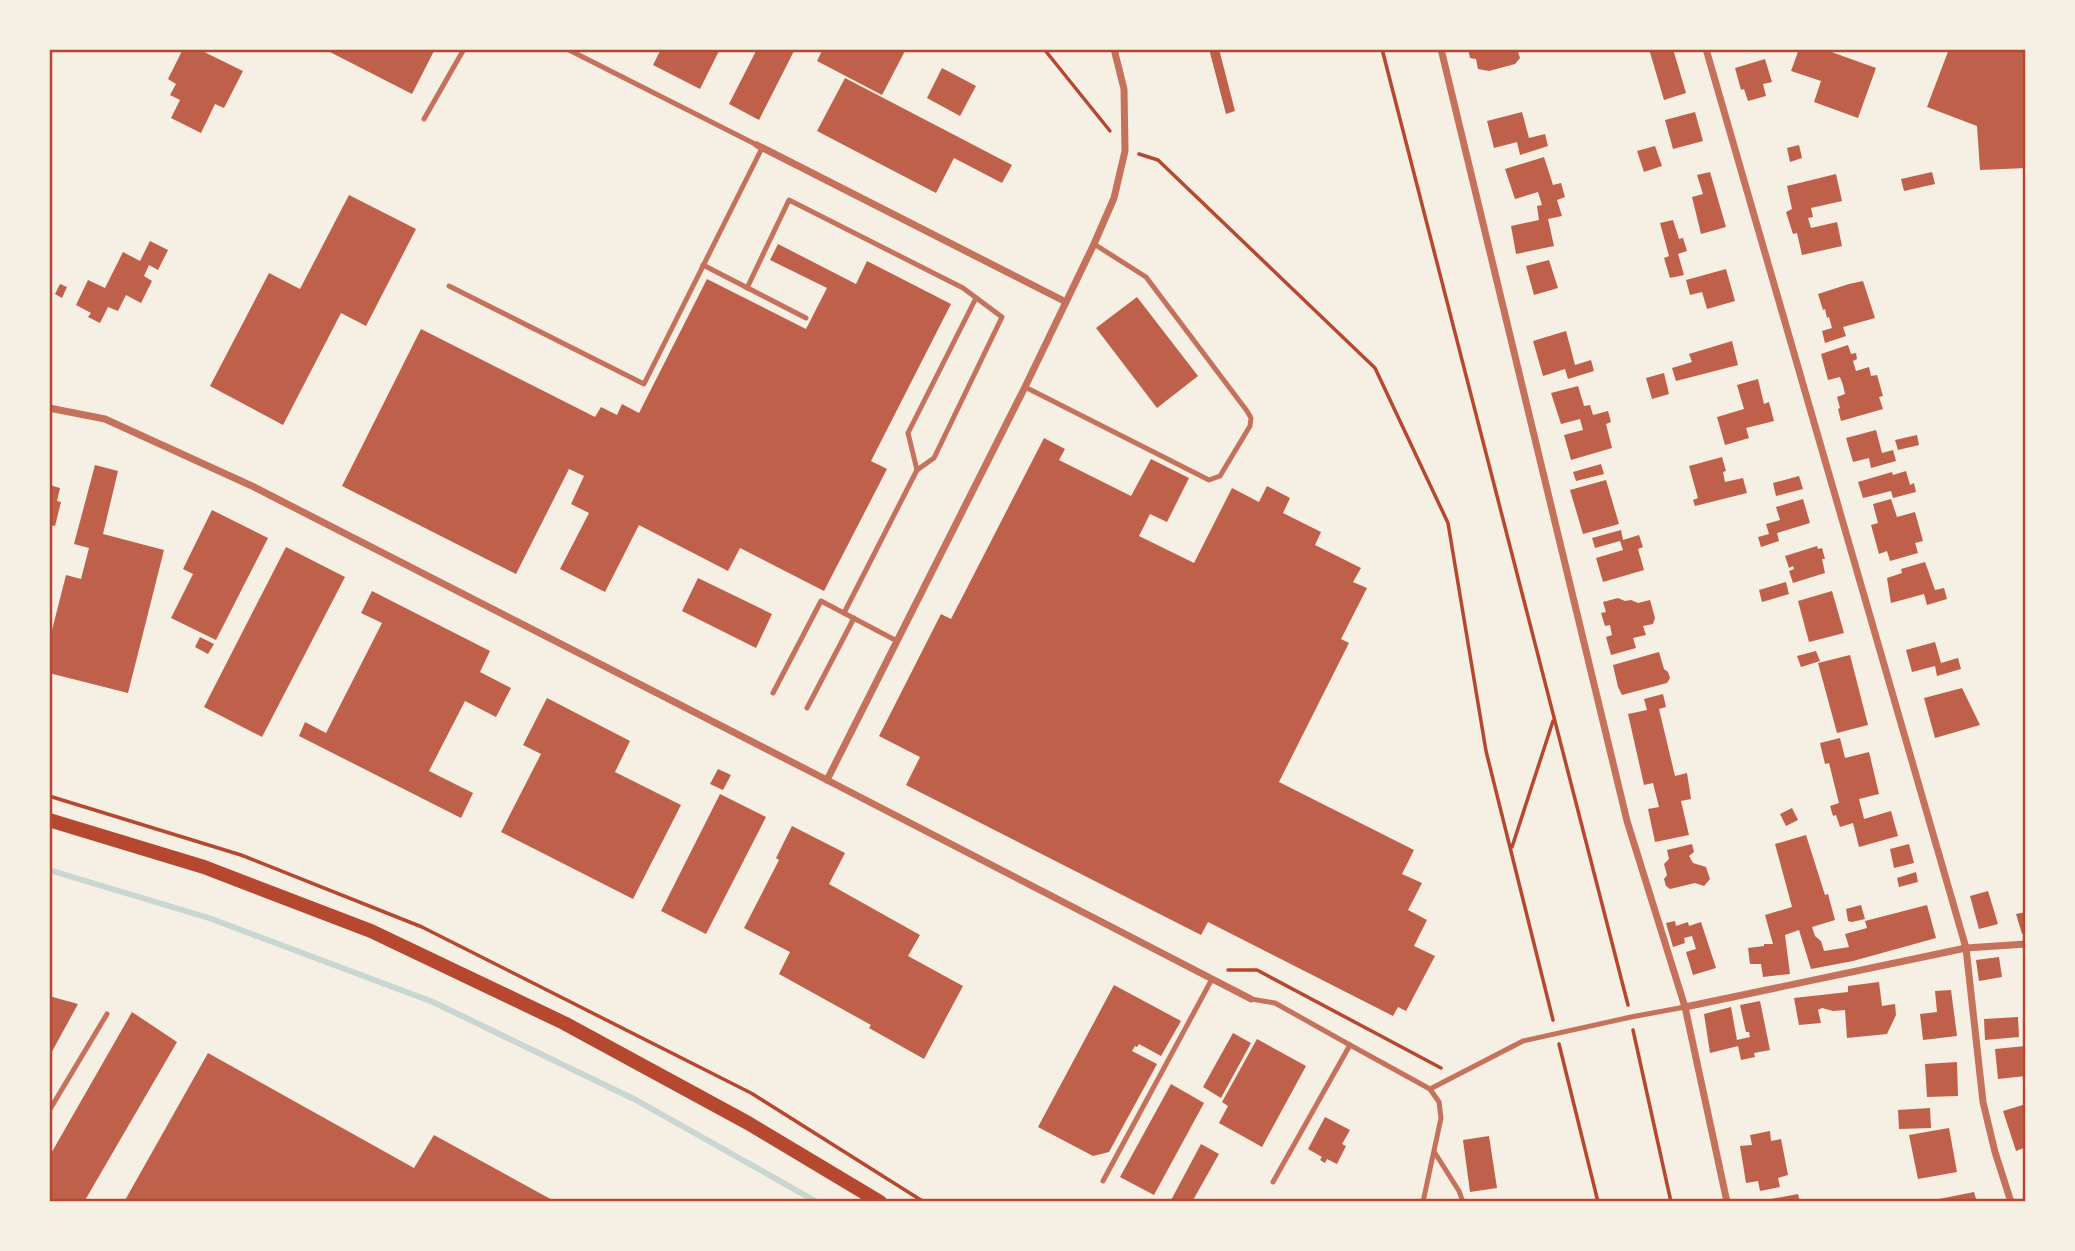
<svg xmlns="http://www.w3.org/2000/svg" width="2075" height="1251" font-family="'PT Sans',sans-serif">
<rect width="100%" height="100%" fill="#f6efe4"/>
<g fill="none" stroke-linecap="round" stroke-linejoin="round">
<!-- stream -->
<polyline stroke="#c9d6d2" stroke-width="6" points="49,870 209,918 433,1002 636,1100 817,1202"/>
</g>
<!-- building -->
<g fill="#bf614a">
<polygon points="183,49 198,49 243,71 224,108 215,104 201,133 171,118 180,100 170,95 176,84 168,79"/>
<polygon points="324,49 435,49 412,94"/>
<polygon points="661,49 720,49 700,89 653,65"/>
<polygon points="757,49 795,49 759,120 729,104"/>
<polygon points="823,49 906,49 882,95 817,61"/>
<polygon points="1209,49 1219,49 1235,111 1226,114"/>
<polygon points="1468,49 1517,49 1520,58 1515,64 1489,71 1478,69 1476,59 1470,58"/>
<polygon points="1649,49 1673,49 1686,93 1664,100"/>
<polygon points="1799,49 1823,49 1876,68 1858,118 1814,102 1821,81 1791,71"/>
<polygon points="1949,49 2026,49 2026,168 1980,170 1977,126 1927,107"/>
<polygon points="1765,59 1772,82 1763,84 1766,96 1748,101 1744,89 1741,90 1735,68"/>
<polygon points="942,68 976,86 960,116 927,98"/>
<polygon points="845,78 1012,165 1002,183 954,158 936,193 817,131"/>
<polygon points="1522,112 1529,138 1545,134 1548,146 1520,155 1517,142 1494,148 1487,121"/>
<polygon points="1695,112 1703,141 1673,149 1665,120"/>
<polygon points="1799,145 1802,158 1790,162 1787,148"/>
<polygon points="1655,146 1662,166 1644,172 1637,151"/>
<polygon points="1544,157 1553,185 1561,183 1565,197 1557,200 1562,216 1548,219 1554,246 1516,254 1511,226 1539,220 1537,206 1542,205 1538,192 1515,199 1505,169"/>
<polygon points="1710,172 1726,227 1701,234 1692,197 1703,194 1697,175"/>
<polygon points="1932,172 1935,184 1904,191 1901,179"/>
<polygon points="1836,174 1842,201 1811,208 1813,217 1808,218 1811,228 1837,222 1842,246 1802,255 1797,233 1793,234 1786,212 1792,209 1787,186"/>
<polygon points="349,195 416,229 366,326 341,313 283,425 210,386 269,273 300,289"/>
<polygon points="1673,220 1679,239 1683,238 1687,251 1678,254 1684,275 1670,278 1664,258 1669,256 1660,223"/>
<polygon points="150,241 168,250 158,270 149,265 144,276 152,281 141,303 126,295 118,311 108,307 100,323 88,317 91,313 76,305 88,280 105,288 123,252 140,261"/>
<polygon points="778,244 856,284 867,261 951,304 871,461 887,469 824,591 740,548 728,571 639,525 605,592 560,569 589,513 571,504 584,476 569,469 516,574 342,486 421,329 595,417 601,407 617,415 622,404 639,413 707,279 806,329 827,288 770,260"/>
<polygon points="1549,260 1558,288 1534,295 1526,266"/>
<polygon points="1726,269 1735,301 1707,309 1702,292 1690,295 1686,280"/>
<polygon points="1863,281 1875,318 1843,327 1846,336 1825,343 1822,331 1832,328 1829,317 1827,318 1825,309 1823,310 1818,294 1849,284"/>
<polygon points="60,284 67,287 62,298 55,294"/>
<polygon points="1137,297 1198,376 1157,408 1096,328"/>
<polygon points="1566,331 1575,365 1591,360 1594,371 1568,379 1565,369 1543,376 1533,341"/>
<polygon points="1732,341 1738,365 1676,381 1672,368 1692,362 1689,354"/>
<polygon points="1848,345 1851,354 1856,353 1857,359 1853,361 1856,371 1869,367 1871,376 1877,375 1883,396 1879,397 1883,409 1841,421 1838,409 1840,408 1837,397 1845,394 1843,385 1840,377 1828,380 1821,354"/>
<polygon points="1664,373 1669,394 1652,399 1646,378"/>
<polygon points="1758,379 1764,404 1769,402 1774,421 1746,428 1749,438 1725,445 1717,417 1744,409 1737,385"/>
<polygon points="1578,386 1584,406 1590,405 1593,415 1608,411 1611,422 1606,424 1612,448 1571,460 1564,435 1583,430 1580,419 1561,424 1551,393"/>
<polygon points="1876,430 1882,453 1893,450 1896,461 1871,468 1869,458 1853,462 1846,438"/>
<polygon points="1917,435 1919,445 1898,450 1895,440"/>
<polygon points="1044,438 1065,449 1059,460 1131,496 1151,459 1189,478 1167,522 1150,514 1139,536 1194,563 1232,488 1259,502 1267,486 1290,498 1283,513 1321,532 1315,545 1361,568 1353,582 1367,588 1341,639 1349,643 1279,782 1414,850 1402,874 1422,883 1408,910 1427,920 1414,946 1435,956 1406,1011 1398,1007 1393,1016 1208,922 1201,935 906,785 920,757 879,736 941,614 951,619"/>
<polygon points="1722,457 1726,471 1723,472 1725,482 1743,478 1747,493 1695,506 1693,500 1698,498 1689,466"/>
<polygon points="1601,464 1604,474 1576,481 1573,472"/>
<polygon points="95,465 118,471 103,534 164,550 128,693 49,673 49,642 66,575 81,579 89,548 74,544"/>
<polygon points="1906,471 1910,485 1914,483 1916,492 1893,498 1891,491 1863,498 1858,482 1892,472 1893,475"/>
<polygon points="1799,476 1803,489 1776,496 1773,483"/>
<polygon points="1606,480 1619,524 1583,534 1570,490"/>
<polygon points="49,485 60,488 57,501 61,502 55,526 49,525"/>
<polygon points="1803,499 1810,523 1777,533 1779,541 1761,547 1758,537 1769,534 1766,524 1780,520 1776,507"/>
<polygon points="1891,499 1897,517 1915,512 1923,541 1915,543 1918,553 1890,561 1887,551 1879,554 1871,525 1878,523 1873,504"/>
<polygon points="212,510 268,538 216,640 171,618 193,574 183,569"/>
<polygon points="1621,530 1623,540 1639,535 1643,547 1638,549 1644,570 1603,582 1596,558 1623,550 1620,541 1595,548 1592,538"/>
<polygon points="1817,546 1818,549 1822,548 1825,559 1822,559 1825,573 1793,583 1789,571 1794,569 1793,566 1789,568 1785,556"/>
<polygon points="286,547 345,577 262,737 204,707"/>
<polygon points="1925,562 1935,590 1944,588 1947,599 1927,605 1924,594 1891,603 1887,578 1902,573 1901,569"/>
<polygon points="698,578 772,614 756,648 682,611"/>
<polygon points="1786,582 1789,594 1762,602 1759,590"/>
<polygon points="372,591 490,651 480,672 511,688 496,717 465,701 429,771 473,793 461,818 299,736 305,722 326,733 382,623 361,613"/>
<polygon points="1832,591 1844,633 1809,642 1798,601"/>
<polygon points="1618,598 1625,601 1631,600 1638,603 1650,600 1655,618 1653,624 1643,626 1646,635 1633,638 1636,648 1611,655 1606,637 1612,635 1610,625 1605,626 1601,613 1606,612 1603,602"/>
<polygon points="200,637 214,644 208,654 195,647"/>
<polygon points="1935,642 1941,663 1958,658 1961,669 1937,676 1935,666 1912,672 1906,650"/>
<polygon points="1816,651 1820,661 1801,667 1797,656"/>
<polygon points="1659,652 1664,669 1668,672 1670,678 1667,683 1622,695 1618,687 1613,665"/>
<polygon points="1850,655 1868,725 1837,733 1818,663"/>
<polygon points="1962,688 1980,725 1935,738 1924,698"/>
<polygon points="1663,694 1666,707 1659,709 1675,776 1687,773 1691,799 1681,801 1689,835 1655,842 1648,809 1659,807 1653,783 1644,785 1628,714 1647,710 1644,699"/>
<polygon points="547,698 630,741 615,772 681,805 633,899 501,832 541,754 523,745"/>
<polygon points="1840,738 1845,758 1869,752 1879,794 1859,799 1864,819 1891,811 1898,836 1859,847 1853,823 1840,827 1836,815 1833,816 1830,806 1839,803 1829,763 1825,764 1820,743"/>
<polygon points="718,769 731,775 723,790 710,784"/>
<polygon points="720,794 766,817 706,934 661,911"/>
<polygon points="1792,808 1798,820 1786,826 1780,814"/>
<polygon points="792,826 845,853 829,884 920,935 908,956 963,986 924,1059 869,1028 871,1025 779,974 790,952 744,928 779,860 776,858"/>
<polygon points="1806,835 1825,895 1828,894 1835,920 1812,927 1815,936 1821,941 1824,951 1849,947 1845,934 1867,928 1865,921 1927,905 1936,938 1853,961 1811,969 1799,930 1785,935 1790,974 1763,977 1761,964 1750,964 1748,948 1764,946 1764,944 1773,944 1765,915 1792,907 1775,844"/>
<polygon points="1692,844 1694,852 1689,856 1693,863 1706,867 1710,879 1704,886 1695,883 1670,889 1666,886 1664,879 1667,875 1664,864 1669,859 1667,850"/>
<polygon points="1909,844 1914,863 1894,868 1890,849"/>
<polygon points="1916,872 1918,882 1899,887 1897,878"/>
<polygon points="1988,891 1998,924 1979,929 1970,896"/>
<polygon points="1861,905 1865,919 1852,922 1848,921 1846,909"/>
<polygon points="2026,912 2026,933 2022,934 2016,914"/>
<polygon points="1675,921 1676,926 1688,922 1689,926 1701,922 1716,968 1693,975 1686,952 1696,949 1692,936 1684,938 1685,943 1673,947 1666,923"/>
<polygon points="1999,957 2002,977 1979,981 1976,960"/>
<polygon points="1879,982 1882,1006 1895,1004 1896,1015 1887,1034 1847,1038 1845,1010 1833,1011 1822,1008 1818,1010 1821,1023 1799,1025 1794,998 1848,992 1848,986"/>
<polygon points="1114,985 1181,1021 1161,1056 1139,1044 1137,1047 1135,1046 1132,1051 1157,1064 1109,1152 1093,1156 1038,1127"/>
<polygon points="1951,990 1957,1036 1923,1040 1920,1014 1937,1012 1935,991"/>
<polygon points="49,996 78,1004 49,1057"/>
<polygon points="1760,1001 1770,1050 1754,1053 1755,1057 1741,1060 1738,1046 1710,1053 1704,1014 1731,1007 1737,1040 1750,1037 1749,1032 1746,1032 1740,1005"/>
<polygon points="132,1012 177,1042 84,1202 49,1202 49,1157"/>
<polygon points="2018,1017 2019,1037 1985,1040 1984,1019"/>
<polygon points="1233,1033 1251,1043 1221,1098 1203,1087"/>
<polygon points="1257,1039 1306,1066 1262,1147 1219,1123 1228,1106 1222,1102"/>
<polygon points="2026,1046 2026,1076 1998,1079 1995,1049"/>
<polygon points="208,1053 414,1168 434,1135 556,1202 124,1202"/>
<polygon points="1957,1062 1958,1096 1927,1097 1925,1064"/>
<polygon points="1171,1084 1204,1103 1154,1195 1120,1177"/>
<polygon points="2026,1104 2026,1147 2016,1151 2003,1111"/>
<polygon points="1930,1108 1931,1128 1899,1129 1898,1110"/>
<polygon points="1325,1117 1350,1130 1342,1144 1346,1146 1337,1164 1327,1159 1325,1163 1320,1160 1322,1157 1308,1149"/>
<polygon points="1949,1128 1957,1172 1918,1179 1909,1135"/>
<polygon points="1770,1131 1771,1141 1781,1139 1788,1175 1778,1178 1780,1187 1760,1191 1758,1181 1746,1183 1740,1146 1752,1145 1750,1135"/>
<polygon points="1489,1136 1497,1188 1470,1192 1463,1140"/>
<polygon points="1201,1144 1219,1154 1192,1202 1170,1202"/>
<polygon points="1974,1192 1977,1202 1939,1202 1939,1199"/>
<polygon points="1798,1194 1800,1202 1760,1202 1760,1201"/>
</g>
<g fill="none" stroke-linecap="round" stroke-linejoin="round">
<!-- path -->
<g stroke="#b5482f" stroke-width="3.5">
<polyline points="1044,49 1110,131"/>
<polyline points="1382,49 1628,1005"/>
<polyline points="1139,154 1158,160 1375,368 1448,523 1486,751 1553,1020"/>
<polyline points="49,796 241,855 422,927 751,1093 924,1202"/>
<polyline points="1512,847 1553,721"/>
<polyline points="1228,970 1257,970 1441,1068"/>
<polyline points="1633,1030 1671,1202"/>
<polyline points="1559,1044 1598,1202"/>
</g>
<!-- service -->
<g stroke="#c5725c" stroke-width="5">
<polyline points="567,49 757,145"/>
<polyline points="424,119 464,49"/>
<polyline points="703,265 806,318"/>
<polyline points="449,286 644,384 762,148"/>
<polyline points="747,288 789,200 963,288 1002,317 934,458 917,470 844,613"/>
<polyline points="1025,387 1209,480 1220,476 1250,426 1251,418 1247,411 1146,277 1094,244"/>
<polyline points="917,470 908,433 976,298"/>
<polyline points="773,693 821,601 897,641"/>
<polyline points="807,708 854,618"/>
<polyline points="1251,999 1275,1003 1350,1045 1273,1182"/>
<polyline points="1350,1045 1430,1089 1439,1102 1441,1118 1423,1202"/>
<polyline points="1430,1089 1523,1041 1631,1017 1685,1007"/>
<polyline points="49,1111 107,1014"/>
<polyline points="1435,1153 1459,1191 1463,1202"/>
<polyline points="1103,1181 1212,979"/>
</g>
<!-- minor -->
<g stroke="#c5725c" stroke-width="7">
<polyline points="1441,49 1627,821 1685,1007 1727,1202"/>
<polyline points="1706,49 1966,948 1983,1102 1995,1152 2011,1202"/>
<polyline points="757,145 1066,302"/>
<polyline points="49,408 105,419 252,486 827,780 1251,999"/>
<polyline points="827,780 1025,387 1094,244 1114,198 1125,151 1124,89 1114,49"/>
<polyline points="1685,1007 1966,948 2026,944"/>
</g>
<!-- secondary -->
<polyline stroke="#b5482f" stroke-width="14" points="49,820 204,867 371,931 564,1023 748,1123 880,1202"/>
</g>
<!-- border -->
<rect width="2075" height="1251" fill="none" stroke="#f6efe4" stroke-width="102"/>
<rect x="51" y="51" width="1973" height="1149" fill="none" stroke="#b5482f" stroke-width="2.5"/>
</svg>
